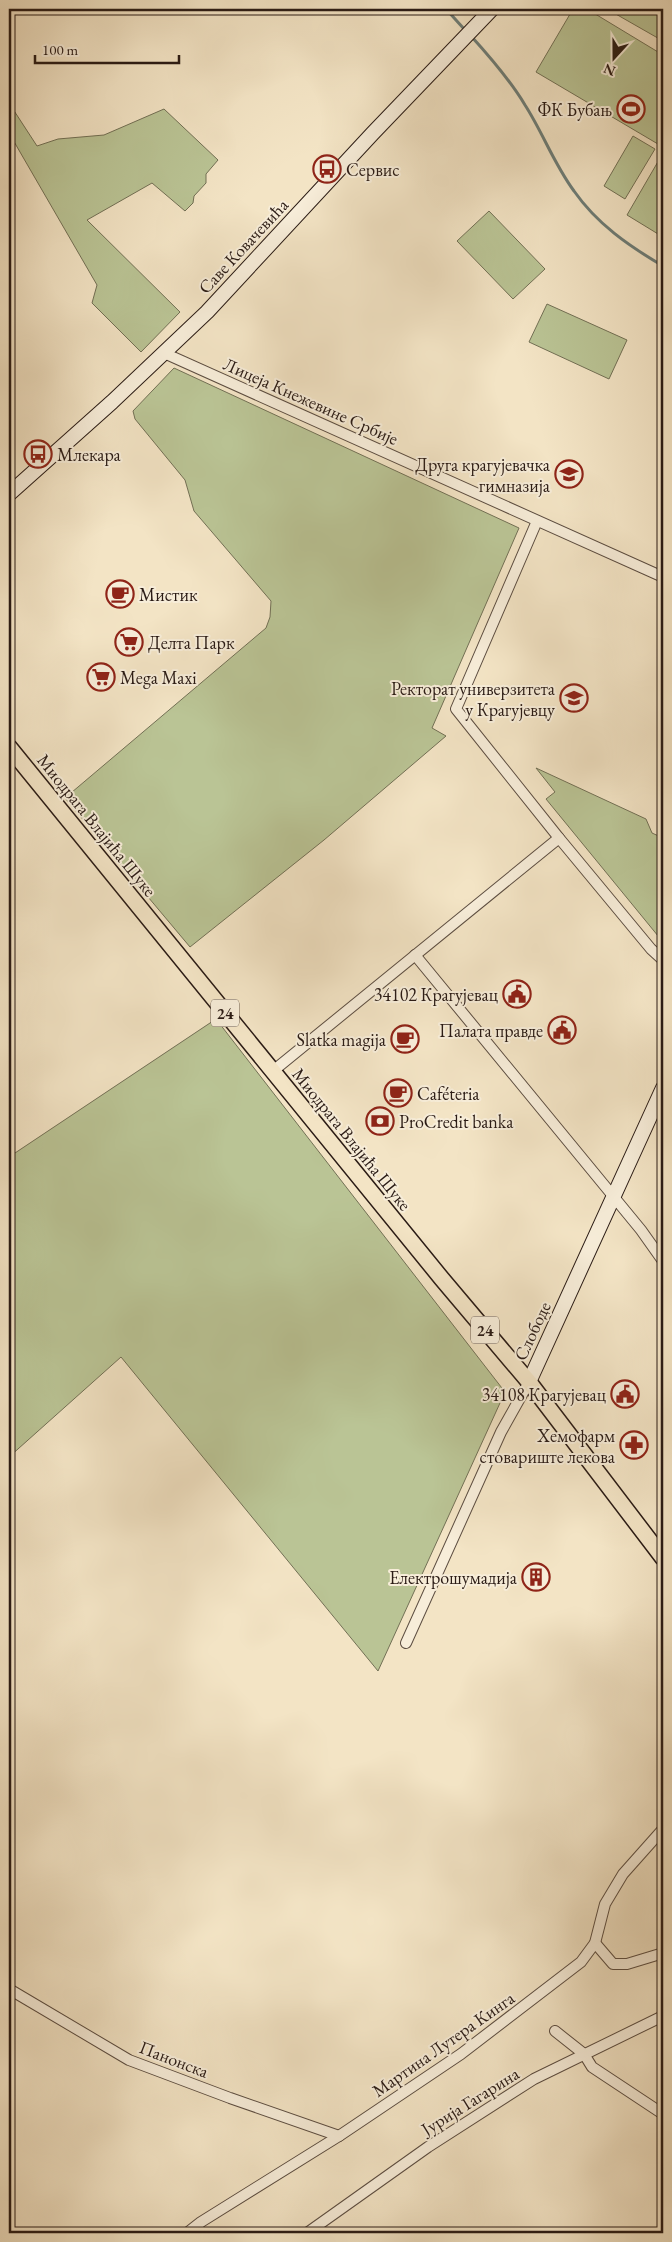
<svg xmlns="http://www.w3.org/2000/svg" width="672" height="2242" font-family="'EB Garamond',serif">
<rect width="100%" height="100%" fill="#f3e4c5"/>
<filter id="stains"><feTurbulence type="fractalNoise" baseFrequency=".004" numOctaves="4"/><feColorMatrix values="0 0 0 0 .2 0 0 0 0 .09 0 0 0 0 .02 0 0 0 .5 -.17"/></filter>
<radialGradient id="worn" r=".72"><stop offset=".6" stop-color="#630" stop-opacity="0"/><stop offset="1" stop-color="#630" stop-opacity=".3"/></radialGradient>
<!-- green -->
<g fill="#bac495" stroke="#727055">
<polygon points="573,9 587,9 663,55 663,147 536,72"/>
<polygon points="607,9 663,9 663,41"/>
<polygon points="9,103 37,146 58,139 104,135 164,109 218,160 206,174 206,183 194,196 193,203 185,211 152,183 87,220 180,312 141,352 92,303 97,285 9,133"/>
<polygon points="633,136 655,149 625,199 604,186"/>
<polygon points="663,153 663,237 627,215"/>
<polygon points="489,211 545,269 513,299 457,241"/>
<polygon points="547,304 627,340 609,379 529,342"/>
<polygon points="174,368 519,528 432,728 446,736 324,840 190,947 65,798 266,628 270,617 271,601 194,511 185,480 135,419 133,411"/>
<polygon points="536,768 646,819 652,833 663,838 663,909 659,919 663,921 663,942 546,799 555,792"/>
<polygon points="216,1019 505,1392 378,1671 121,1357 9,1457 9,1157"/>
</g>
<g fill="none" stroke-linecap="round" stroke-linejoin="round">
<!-- stream -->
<g stroke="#6e7d77" stroke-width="3">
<polyline points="446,9 465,30"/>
<path d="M471,36C491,58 510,80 525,105C543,133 554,164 574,191C597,224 629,246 663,266"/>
</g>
<!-- street casing -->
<g stroke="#5c4d41" stroke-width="12">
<g id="street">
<polyline points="164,353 663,577"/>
<polyline points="537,521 456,709 559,838"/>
<polyline points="415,955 641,1230 663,1261"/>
<polyline points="273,1071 559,838 651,949 663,960"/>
<polyline points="406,1643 501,1432 529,1382"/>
<polyline points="595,1943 613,1964 627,1964 660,1954"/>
<polyline points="9,1989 129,2060 230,2098 339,2136"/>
<polyline points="555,2031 584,2054 592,2067 663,2114"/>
<polyline points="187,2233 201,2222 339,2136 461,2054 581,1962 595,1943 605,1904 623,1874 663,1829"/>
<polyline points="307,2233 428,2147 534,2079 663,2016"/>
</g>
</g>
<!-- secondary casing -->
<g stroke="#2a1b15" stroke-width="16">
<g id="secondary">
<polyline points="9,494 112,402 207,312 373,133 492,9"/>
<polyline points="529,1382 663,1088"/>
</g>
</g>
<!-- primary casing -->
<g stroke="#2a1b15" stroke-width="18">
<polyline id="primary" points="9,747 442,1279 529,1382 663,1558"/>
</g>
<!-- street -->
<use href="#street" stroke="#f7edd9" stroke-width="10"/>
<!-- secondary -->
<use href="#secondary" stroke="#f7edd9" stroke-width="14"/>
<!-- primary -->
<use href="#primary" stroke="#f3e4c5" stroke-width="15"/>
</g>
<!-- icons -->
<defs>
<g id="stadium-ring" transform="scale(1.4375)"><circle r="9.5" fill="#f7edd9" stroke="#8f2418" stroke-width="1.5"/><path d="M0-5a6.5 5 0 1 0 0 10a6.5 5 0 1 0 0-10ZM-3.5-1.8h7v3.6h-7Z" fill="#8f2418"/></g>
<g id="bus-ring" transform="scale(1.4375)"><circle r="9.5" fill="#f7edd9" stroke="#8f2418" stroke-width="1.5"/><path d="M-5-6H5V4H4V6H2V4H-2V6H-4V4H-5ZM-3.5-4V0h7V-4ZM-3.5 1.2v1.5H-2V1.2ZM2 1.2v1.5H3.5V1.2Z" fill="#8f2418"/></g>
<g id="school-ring" transform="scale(1.4375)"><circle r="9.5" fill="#f7edd9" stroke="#8f2418" stroke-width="1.5"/><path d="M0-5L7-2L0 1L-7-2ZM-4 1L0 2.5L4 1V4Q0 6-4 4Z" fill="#8f2418"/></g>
<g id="cafe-ring" transform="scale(1.4375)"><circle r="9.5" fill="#f7edd9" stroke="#8f2418" stroke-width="1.5"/><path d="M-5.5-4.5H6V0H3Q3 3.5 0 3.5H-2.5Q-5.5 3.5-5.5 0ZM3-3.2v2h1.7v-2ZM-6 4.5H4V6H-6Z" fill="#8f2418"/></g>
<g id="supermarket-ring" transform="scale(1.4375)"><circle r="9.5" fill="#f7edd9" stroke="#8f2418" stroke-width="1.5"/><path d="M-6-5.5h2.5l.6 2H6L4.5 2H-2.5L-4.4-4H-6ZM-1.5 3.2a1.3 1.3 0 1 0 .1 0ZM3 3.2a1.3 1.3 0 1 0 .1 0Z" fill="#8f2418"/></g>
<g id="university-ring" transform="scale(1.4375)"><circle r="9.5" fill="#f7edd9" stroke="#8f2418" stroke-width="1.5"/><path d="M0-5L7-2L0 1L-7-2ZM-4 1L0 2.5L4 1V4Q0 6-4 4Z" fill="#8f2418"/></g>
<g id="civic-ring" transform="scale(1.4375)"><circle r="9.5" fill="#f7edd9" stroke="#8f2418" stroke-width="1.5"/><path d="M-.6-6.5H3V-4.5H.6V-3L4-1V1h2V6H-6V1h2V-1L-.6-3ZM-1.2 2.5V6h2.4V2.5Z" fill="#8f2418"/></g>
<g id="bank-ring" transform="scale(1.4375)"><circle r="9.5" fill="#f7edd9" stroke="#8f2418" stroke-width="1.5"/><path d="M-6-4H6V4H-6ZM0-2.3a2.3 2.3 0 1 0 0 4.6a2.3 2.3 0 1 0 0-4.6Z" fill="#8f2418"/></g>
<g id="pharmacy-ring" transform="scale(1.4375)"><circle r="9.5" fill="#f7edd9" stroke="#8f2418" stroke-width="1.5"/><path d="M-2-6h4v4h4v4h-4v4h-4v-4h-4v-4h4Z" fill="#8f2418"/></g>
<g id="building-ring" transform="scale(1.4375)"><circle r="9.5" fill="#f7edd9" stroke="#8f2418" stroke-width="1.5"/><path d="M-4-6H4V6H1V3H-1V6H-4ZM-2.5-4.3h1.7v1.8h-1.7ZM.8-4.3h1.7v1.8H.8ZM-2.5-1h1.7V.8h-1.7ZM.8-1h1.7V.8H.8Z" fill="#8f2418"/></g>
</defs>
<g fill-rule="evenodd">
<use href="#stadium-ring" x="631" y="109"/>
<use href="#bus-ring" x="327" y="169"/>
<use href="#bus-ring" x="38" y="454"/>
<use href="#school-ring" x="569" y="474"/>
<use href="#cafe-ring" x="120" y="594"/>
<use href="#supermarket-ring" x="129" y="642"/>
<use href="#supermarket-ring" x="101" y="677"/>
<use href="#university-ring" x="574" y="698"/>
<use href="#civic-ring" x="517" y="994"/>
<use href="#civic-ring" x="562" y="1030"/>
<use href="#cafe-ring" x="405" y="1039"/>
<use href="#cafe-ring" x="398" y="1093"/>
<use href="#bank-ring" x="380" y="1121"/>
<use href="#civic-ring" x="625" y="1394"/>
<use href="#pharmacy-ring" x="634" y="1445"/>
<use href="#building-ring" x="536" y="1577"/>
</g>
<g text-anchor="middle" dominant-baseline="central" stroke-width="4" stroke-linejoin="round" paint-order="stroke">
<!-- shield labels -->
<g fill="#f7edd9" stroke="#685a50" stroke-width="1">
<rect x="211" y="999.5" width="28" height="27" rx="4"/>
<rect x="471" y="1316.5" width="28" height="27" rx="4"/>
</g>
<g font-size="16" font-weight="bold" fill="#2a1b15">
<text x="225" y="1013">24</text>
<text x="485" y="1330">24</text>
</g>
<!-- poi labels -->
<g font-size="18" fill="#2a1b15" stroke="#f7edd9" text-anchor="end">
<text x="612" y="109">ФК Бубањ</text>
<text x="346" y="169" text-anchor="start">Сервис</text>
<text x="57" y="454" text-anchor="start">Млекара</text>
<text x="550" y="464">Друга крагујевачка<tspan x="550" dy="21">гимназија</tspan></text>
<text x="139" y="594" text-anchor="start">Мистик</text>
<text x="148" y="642" text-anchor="start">Делта Парк</text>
<text x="120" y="677" text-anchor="start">Mega Maxi</text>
<text x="555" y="688">Ректорат универзитета<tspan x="555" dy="21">у Крагујевцу</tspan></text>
<text x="498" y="994">34102 Крагујевац</text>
<text x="543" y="1030">Палата правде</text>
<text x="386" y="1039">Slatka magija</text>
<text x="417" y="1093" text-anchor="start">Caféteria</text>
<text x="399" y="1121" text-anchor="start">ProCredit banka</text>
<text x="606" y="1394">34108 Крагујевац</text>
<text x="615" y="1435">Хемофарм<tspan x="615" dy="21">стовариште лекова</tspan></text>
<text x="517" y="1577">Електрошумадија</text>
</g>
<!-- street labels -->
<g font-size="18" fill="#2a1b15" stroke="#f7edd9">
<text transform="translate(243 246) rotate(-47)">Саве Ковачевића</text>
<text transform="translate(311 401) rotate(24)">Лицеја Кнежевине Србије</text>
<text transform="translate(97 825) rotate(51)">Миодрага Влајића Шуке</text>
<text transform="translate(352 1139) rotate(51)">Миодрага Влајића Шуке</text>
<text transform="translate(532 1331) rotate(-65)">Слободе</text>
<text transform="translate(443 2044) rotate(-35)">Мартина Лутера Кинга</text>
<text transform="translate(174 2059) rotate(21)">Панонска</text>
<text transform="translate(470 2101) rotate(-32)">Јурија Гагарина</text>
</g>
</g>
<!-- margin -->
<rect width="672" height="2242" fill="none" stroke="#f3e4c5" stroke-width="30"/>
<rect x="10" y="10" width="652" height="2222" fill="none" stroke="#2a1b15" stroke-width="2.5"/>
<rect x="15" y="15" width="642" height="2212" fill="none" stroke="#2a1b15"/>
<!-- north arrow -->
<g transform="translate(614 58) rotate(201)" stroke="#f7edd9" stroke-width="4" paint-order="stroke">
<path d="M0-4L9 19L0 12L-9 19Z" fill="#2a1b15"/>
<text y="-8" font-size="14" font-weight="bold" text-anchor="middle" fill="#2a1b15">N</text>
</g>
<!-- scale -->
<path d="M35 55v8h144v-8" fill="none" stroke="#2a1b15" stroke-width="2.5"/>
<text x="42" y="55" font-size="15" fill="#2a1b15" stroke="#f7edd9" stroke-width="4" paint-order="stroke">100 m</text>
<rect width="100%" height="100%" filter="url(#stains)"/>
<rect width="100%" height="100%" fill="url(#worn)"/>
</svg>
